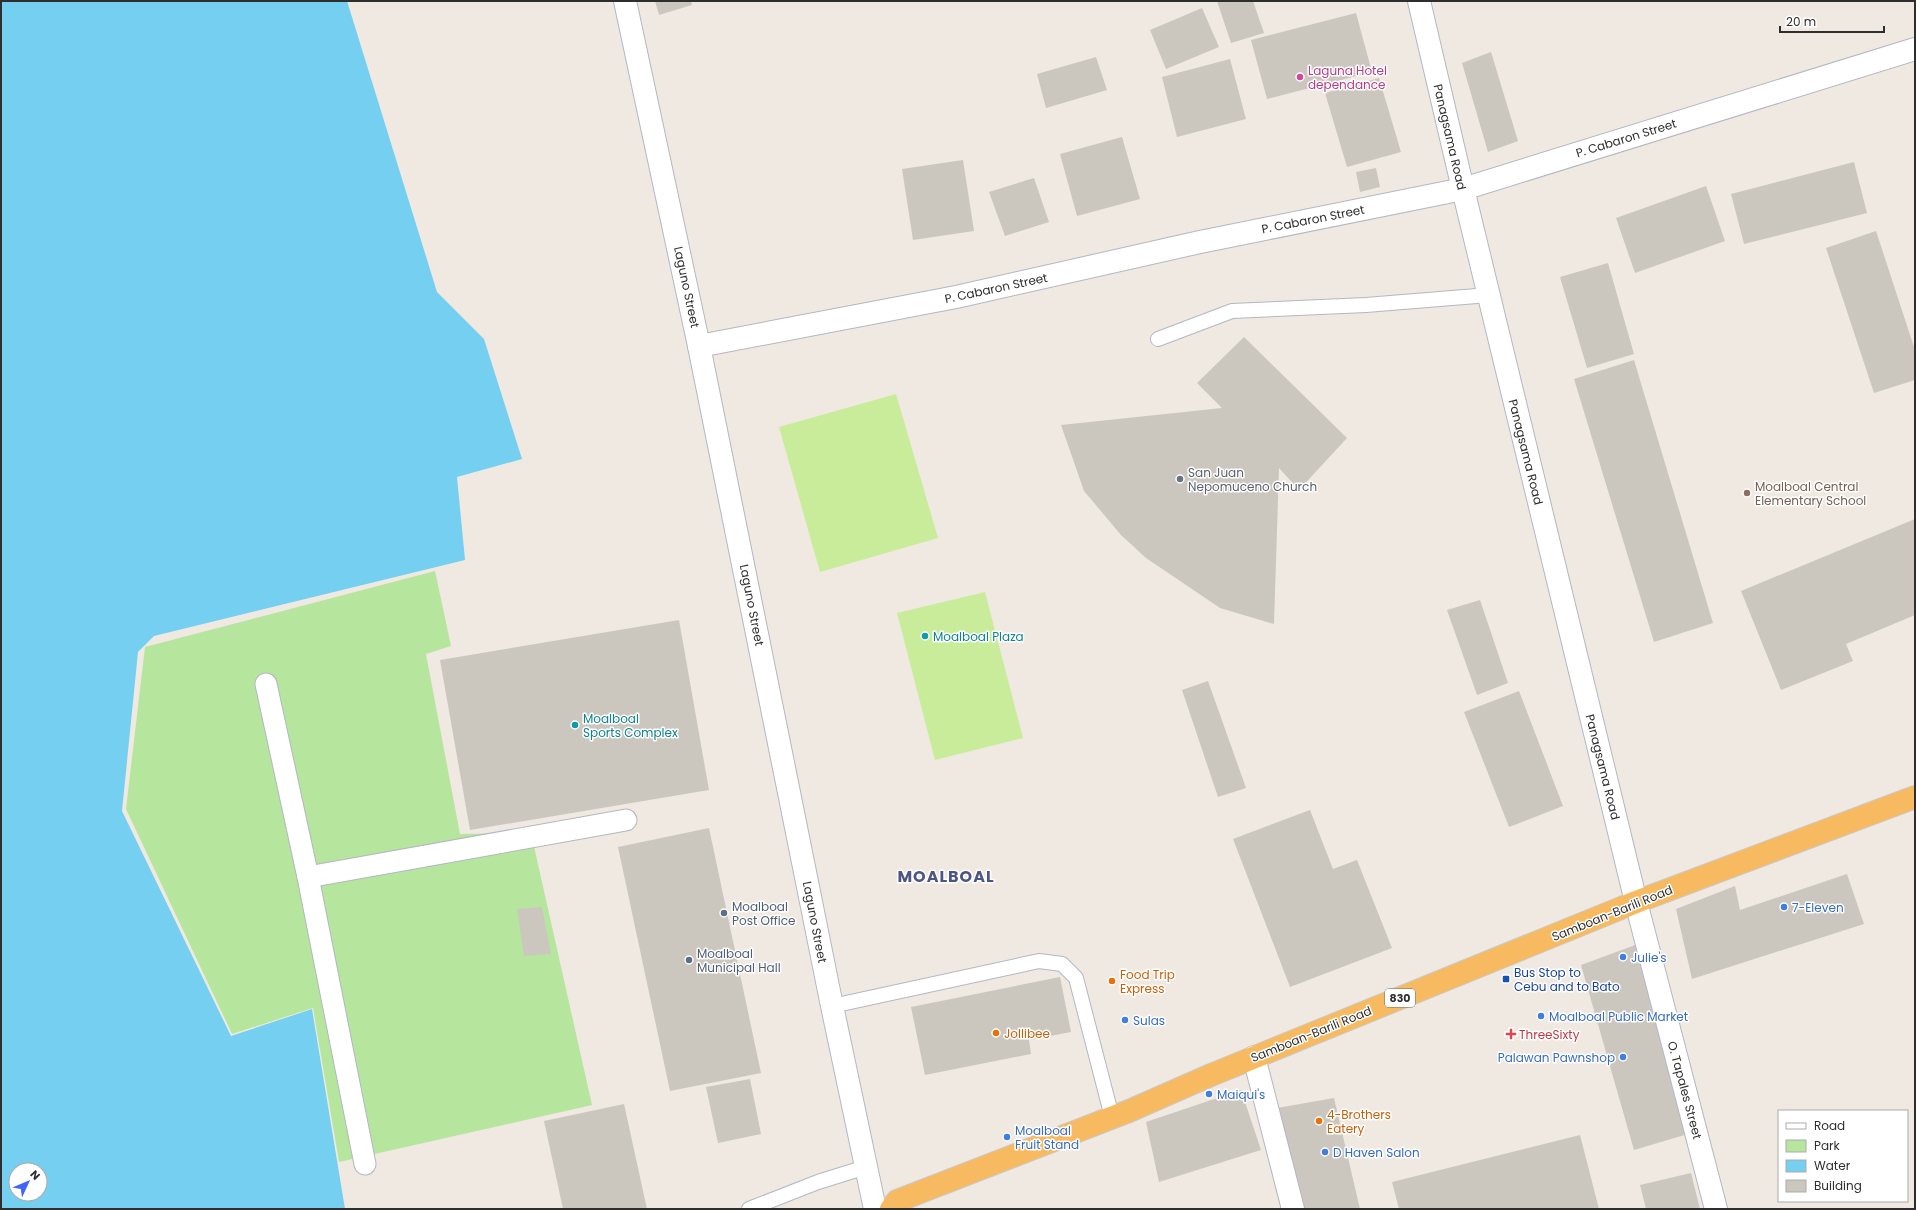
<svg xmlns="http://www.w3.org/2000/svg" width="1916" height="1210" font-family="Poppins,sans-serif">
<rect width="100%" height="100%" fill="#efe9e1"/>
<!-- green -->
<polygon fill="#b6e59e" points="435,571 451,646 426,654 460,834 531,833 592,1105 339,1162 313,1008 232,1034 126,809 145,647"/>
<!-- pitch -->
<g fill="#c9ec9a">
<polygon points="896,394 938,538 820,572 779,427"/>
<polygon points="985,592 1023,738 935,760 897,613"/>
</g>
<!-- water -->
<path fill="#75cff0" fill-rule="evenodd" d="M1,1H347L437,292L484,339L522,459L457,477L465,560L154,636L138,652L122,811L231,1036L312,1009L345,1209H1ZM16,1170H40V1194H16Z"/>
<!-- building -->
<g fill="#cbc7bf">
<polygon points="655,1 691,1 692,5 659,15"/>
<polygon points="1217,1 1253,1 1264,33 1231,43"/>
<polygon points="1202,8 1219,47 1166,69 1150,30"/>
<polygon points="1356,13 1372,72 1267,99 1251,40"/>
<polygon points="1491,52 1518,141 1488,152 1462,63"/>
<polygon points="1096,57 1107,90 1046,108 1037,74"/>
<polygon points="1230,59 1246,119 1177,137 1162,77"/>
<polygon points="1379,78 1401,152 1347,167 1325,93"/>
<polygon points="1122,137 1140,199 1077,216 1060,154"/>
<polygon points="963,160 974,231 913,240 902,169"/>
<polygon points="1854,162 1867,213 1744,244 1731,194"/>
<polygon points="1376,168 1380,187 1360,192 1356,172"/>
<polygon points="1034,178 1049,222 1005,236 989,192"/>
<polygon points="1706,186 1725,241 1635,273 1616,218"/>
<polygon points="1876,231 1915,350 1915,380 1874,393 1826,248"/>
<polygon points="1608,263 1634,354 1587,368 1560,277"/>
<polygon points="1244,337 1347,438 1299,490 1279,468 1274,624 1220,608 1146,558 1121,535 1084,491 1061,425 1222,408 1197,383"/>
<polygon points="1634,360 1713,623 1654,642 1574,379"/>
<polygon points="1915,519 1915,615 1846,644 1853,661 1781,690 1741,591"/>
<polygon points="1480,600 1508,683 1477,695 1447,610"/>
<polygon points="679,620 709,790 470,830 440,660"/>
<polygon points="1208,681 1246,788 1218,797 1182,690"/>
<polygon points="1519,691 1563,806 1509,827 1464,712"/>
<polygon points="1310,810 1333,869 1357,860 1392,948 1290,987 1233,839"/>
<polygon points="709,828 761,1073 670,1091 618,847"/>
<polygon points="1847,874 1864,924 1692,979 1676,909 1735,886 1740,910"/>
<polygon points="542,907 551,954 524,956 517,909"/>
<polygon points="1638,944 1688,1134 1634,1150 1581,965"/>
<polygon points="1060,977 1071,1032 1029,1040 1031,1054 925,1075 911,1007"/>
<polygon points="750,1079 761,1134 718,1143 706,1087"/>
<polygon points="1241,1090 1261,1150 1159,1182 1146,1122"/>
<polygon points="1334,1098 1360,1209 1301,1209 1277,1108"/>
<polygon points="624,1104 647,1209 563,1209 544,1121"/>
<polygon points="1580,1135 1599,1209 1399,1209 1392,1182"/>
<polygon points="1691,1173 1700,1209 1646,1209 1640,1185"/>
</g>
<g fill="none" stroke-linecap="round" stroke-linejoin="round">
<!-- service casing -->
<g stroke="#b4b7c1" stroke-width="16">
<g id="service">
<polyline points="1158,339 1232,311 1366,305 1489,295"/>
<polyline points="832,1006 1039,961 1062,964 1076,978 1112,1117"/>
<polyline points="749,1209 818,1182 866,1167"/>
</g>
</g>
<!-- pedestrian casing -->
<g stroke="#b4b7c1" stroke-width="23">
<g id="pedestrian">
<polyline points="266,684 308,877 365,1164"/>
<polyline points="308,877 626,820"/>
</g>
</g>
<!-- minor casing -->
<g stroke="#b4b7c1" stroke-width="24">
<g id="minor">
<polyline points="625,1 699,346 832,1006 875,1209"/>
<polyline points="699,346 956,297 1200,242 1463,189 1915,49"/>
<polyline points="1254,1057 1293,1209"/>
</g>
</g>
<!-- tertiary casing -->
<g stroke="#b4b7c1" stroke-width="24">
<polyline id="tertiary" points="1419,1 1463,189 1636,902 1716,1209"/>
</g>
<!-- trunk casing -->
<g stroke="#c9c9c9" stroke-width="24">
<polyline id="trunk" points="891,1209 897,1201 1129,1111 1211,1075 1636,902 1915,797"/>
</g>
<!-- service -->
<use href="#service" stroke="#fff" stroke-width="14"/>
<!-- pedestrian -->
<use href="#pedestrian" stroke="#fff" stroke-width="21"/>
<!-- minor -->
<use href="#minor" stroke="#fff" stroke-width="22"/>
<!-- tertiary -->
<use href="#tertiary" stroke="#fff" stroke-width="22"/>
<!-- trunk -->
<use href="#trunk" stroke="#f8ba60" stroke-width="22"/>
</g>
<!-- markers -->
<circle fill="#d1479c" stroke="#fff" stroke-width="1.5" cx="1300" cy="77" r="4"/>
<circle fill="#6b7280" stroke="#fff" stroke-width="1.5" cx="1180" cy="479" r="4"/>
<circle fill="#8d6e63" stroke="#fff" stroke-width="1.5" cx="1747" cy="493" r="4"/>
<g fill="#0f9aa8" stroke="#fff" stroke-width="1.5">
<circle cx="925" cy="636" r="4"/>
<circle cx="575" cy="725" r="4"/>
</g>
<g fill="#3f7fe0" stroke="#fff" stroke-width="1.5">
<circle cx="1784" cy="907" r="4"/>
<circle cx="1623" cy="957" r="4"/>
<circle cx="1541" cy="1016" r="4"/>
<circle cx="1125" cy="1020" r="4"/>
<circle cx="1623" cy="1057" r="4"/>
<circle cx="1209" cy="1094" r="4"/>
<circle cx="1007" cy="1137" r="4"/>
<circle cx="1325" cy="1152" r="4"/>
</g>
<g fill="#5c6f8a" stroke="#fff" stroke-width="1.5">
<circle cx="724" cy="913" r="4"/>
<circle cx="689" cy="960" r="4"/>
</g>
<rect fill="#1a4fb4" stroke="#fff" stroke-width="1.5" x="1502" y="975" width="8" height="8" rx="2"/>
<g fill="#e8710a" stroke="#fff" stroke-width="1.5">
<circle cx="1112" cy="981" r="4"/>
<circle cx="996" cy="1033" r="4"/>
<circle cx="1319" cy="1121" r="4"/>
</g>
<path fill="#e0444e" stroke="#fff" stroke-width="1.5" d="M1509 1028h4v4h4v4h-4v4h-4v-4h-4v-4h4z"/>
<g text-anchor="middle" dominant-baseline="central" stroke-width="3" stroke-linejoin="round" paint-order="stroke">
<!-- shield labels -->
<rect fill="#fff" stroke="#6d6d6d" stroke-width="1" x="1385" y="989" width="30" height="18" rx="3"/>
<g font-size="11" font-weight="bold" fill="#2e2e2e">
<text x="1400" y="998">830</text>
</g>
<!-- hotel labels -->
<g font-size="12" fill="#b23c85" stroke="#fff" text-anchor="start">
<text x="1308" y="70">Laguna Hotel<tspan x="1308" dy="14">dependance</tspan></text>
</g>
<!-- street labels -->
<g font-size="12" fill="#2e2e2e" stroke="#fff">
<text transform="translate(1450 137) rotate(77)">Panagsama Road</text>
<text transform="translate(1626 138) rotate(-17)">P. Cabaron Street</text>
<text transform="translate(1313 219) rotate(-11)">P. Cabaron Street</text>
<text transform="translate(687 287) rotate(78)">Laguno Street</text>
<text transform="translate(996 288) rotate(-12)">P. Cabaron Street</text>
<text transform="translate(1526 452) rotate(76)">Panagsama Road</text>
<text transform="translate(752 605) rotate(79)">Laguno Street</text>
<text transform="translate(1603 767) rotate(76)">Panagsama Road</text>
<text transform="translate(1612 913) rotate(-22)">Samboan-Barili Road</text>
<text transform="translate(815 922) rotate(79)">Laguno Street</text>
<text transform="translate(1311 1034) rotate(-22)">Samboan-Barili Road</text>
<text transform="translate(1685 1090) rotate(75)">O. Tapales Street</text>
</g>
<!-- worship labels -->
<g font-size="12" fill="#5b616d" stroke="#fff" text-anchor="start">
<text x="1188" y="472">San Juan<tspan x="1188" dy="14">Nepomuceno Church</tspan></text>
</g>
<!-- education labels -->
<g font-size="12" fill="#785e54" stroke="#fff" text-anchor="start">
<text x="1755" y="486">Moalboal Central<tspan x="1755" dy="14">Elementary School</tspan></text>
</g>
<!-- culture labels -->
<g font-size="12" fill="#0d838f" stroke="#fff" text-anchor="start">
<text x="933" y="636">Moalboal Plaza</text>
<text x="583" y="718">Moalboal<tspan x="583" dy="14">Sports Complex</tspan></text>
</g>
<!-- service labels -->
<g font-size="12" fill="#4e5e75" stroke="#fff" text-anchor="start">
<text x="732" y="906">Moalboal<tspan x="732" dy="14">Post Office</tspan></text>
<text x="697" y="953">Moalboal<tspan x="697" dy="14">Municipal Hall</tspan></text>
</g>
<!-- shop labels -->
<g font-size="12" fill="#366cbe" stroke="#fff" text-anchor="start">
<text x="1792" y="907">7-Eleven</text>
<text x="1631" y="957">Julie's</text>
<text x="1549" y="1016">Moalboal Public Market</text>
<text x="1133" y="1020">Sulas</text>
<text x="1615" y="1057" text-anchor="end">Palawan Pawnshop</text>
<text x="1217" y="1094">Maiqui's</text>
<text x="1015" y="1130">Moalboal<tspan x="1015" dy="14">Fruit Stand</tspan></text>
<text x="1333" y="1152">D Haven Salon</text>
</g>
<!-- transit labels -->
<g font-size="12" fill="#164399" stroke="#fff" text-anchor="start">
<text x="1514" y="972">Bus Stop to<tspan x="1514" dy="14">Cebu and to Bato</tspan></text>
</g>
<!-- food labels -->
<g font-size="12" fill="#c56008" stroke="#fff" text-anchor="start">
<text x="1120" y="974">Food Trip<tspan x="1120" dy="14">Express</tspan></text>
<text x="1004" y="1033">Jollibee</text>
<text x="1327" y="1114">4-Brothers<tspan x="1327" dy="14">Eatery</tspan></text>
</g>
<!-- health labels -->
<g font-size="12" fill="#be3a42" stroke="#fff" text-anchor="start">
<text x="1519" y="1034">ThreeSixty</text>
</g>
<!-- district labels -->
<g font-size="16" font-weight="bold" letter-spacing="1" fill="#4d5680" stroke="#fff">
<text x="946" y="876">MOALBOAL</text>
</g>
</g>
<!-- border -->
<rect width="1916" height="1210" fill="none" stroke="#2e2e2e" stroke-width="4"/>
<!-- legend -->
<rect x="1778" y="1110" width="130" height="92" fill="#ffffff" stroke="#ababab"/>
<rect x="1786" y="1123" width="20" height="6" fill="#ffffff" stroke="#ababab"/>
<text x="1814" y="1130" font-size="12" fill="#2e2e2e">Road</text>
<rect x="1786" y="1140" width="20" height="12" fill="#b6e59e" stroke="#ababab"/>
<text x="1814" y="1150" font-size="12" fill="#2e2e2e">Park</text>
<rect x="1786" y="1160" width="20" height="12" fill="#75cff0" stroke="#ababab"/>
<text x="1814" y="1170" font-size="12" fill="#2e2e2e">Water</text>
<rect x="1786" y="1180" width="20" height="12" fill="#cbc7bf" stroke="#ababab"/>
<text x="1814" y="1190" font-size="12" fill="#2e2e2e">Building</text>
<!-- north arrow -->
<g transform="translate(28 1182) rotate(46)"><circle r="19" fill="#ffffff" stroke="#ababab"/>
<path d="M0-3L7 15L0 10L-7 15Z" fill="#4264fb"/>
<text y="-6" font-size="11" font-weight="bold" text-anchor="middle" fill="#2e2e2e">N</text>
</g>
<!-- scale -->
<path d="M1780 26v6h104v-6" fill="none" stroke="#2e2e2e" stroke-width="2"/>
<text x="1786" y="26" font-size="12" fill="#2e2e2e" stroke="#ffffff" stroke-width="3" paint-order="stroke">20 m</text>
</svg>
